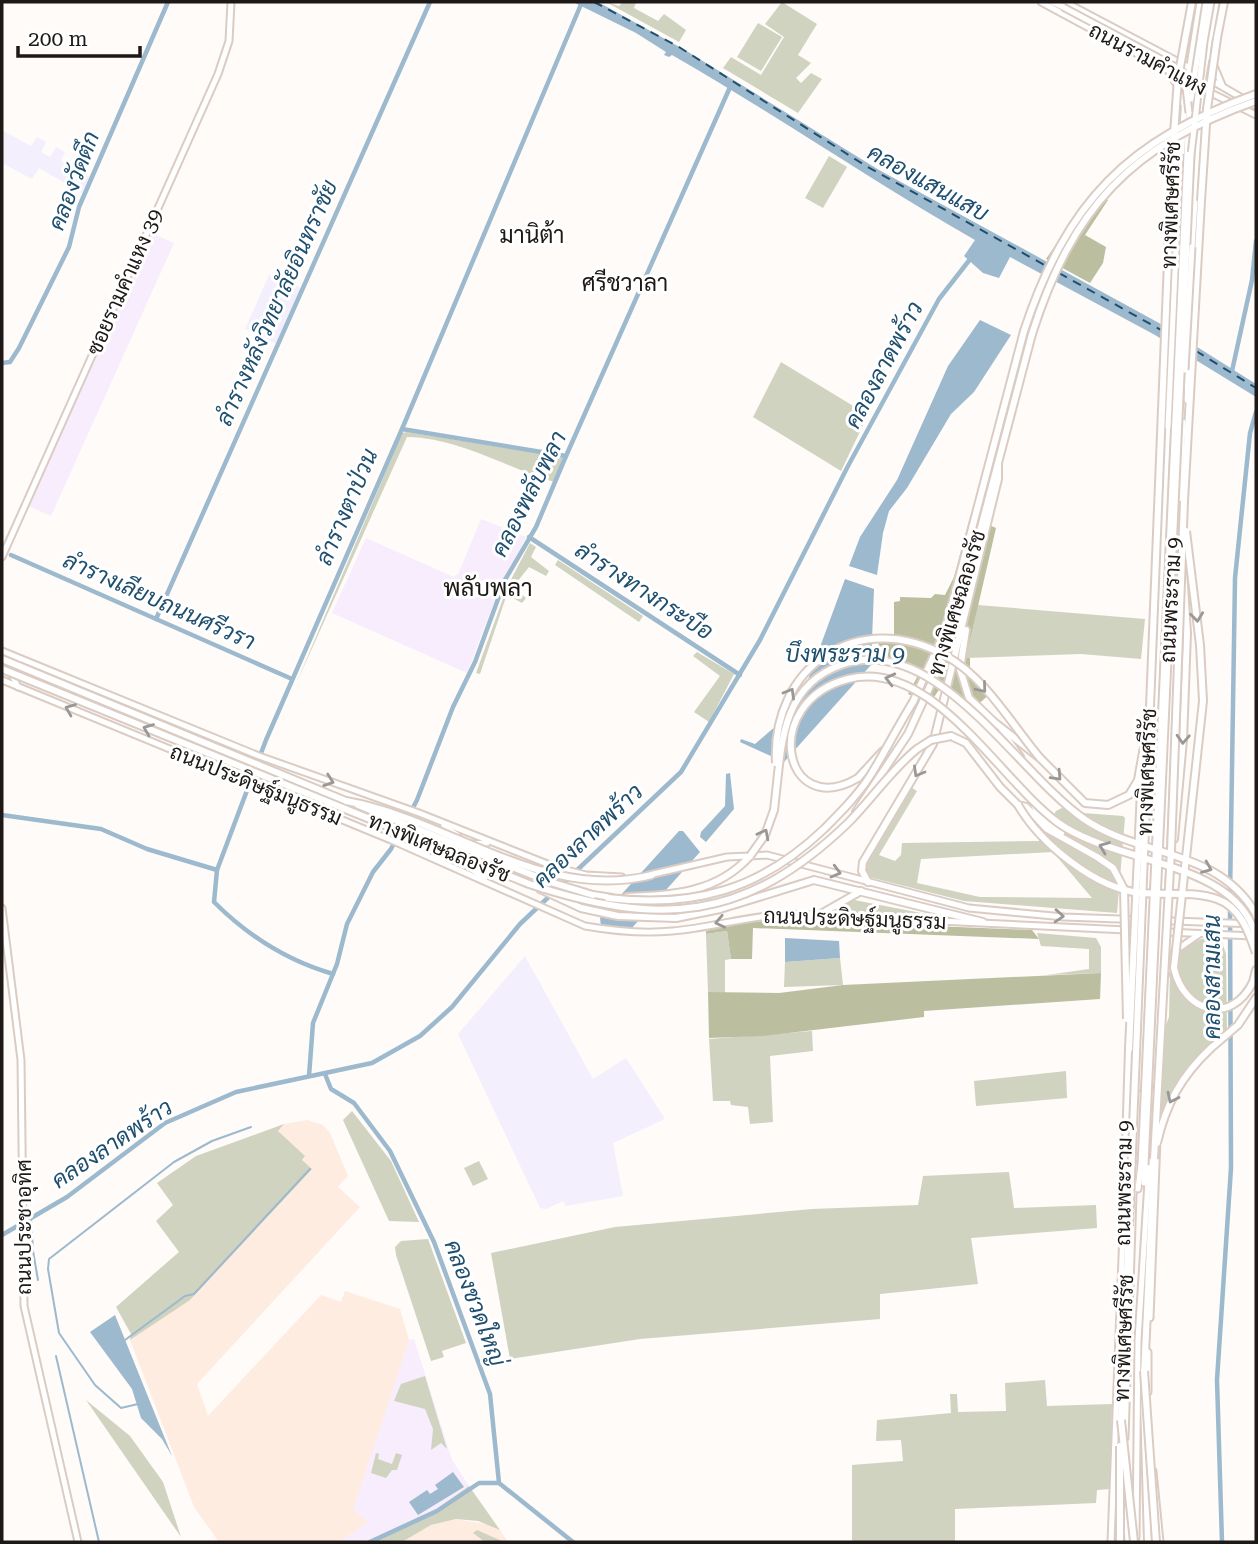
<svg xmlns="http://www.w3.org/2000/svg" width="1258" height="1544" font-family="'Roboto Serif',Sarabun,serif">
<rect width="100%" height="100%" fill="#fefbf9"/>
<!-- commercial -->
<g fill="#f7edfd">
<polygon points="147,231 174,243 51,516 24,504"/>
<polygon points="481,519 526,537 497,594 467,673 332,613 366,538 454,577 459,572"/>
<polygon points="414,1339 452,1460 469,1486 435,1510 382,1535 365,1542 340,1542 368,1522 352,1510 409,1340"/>
</g>
<!-- built -->
<g fill="#feece1">
<polygon points="307,1120 323,1125 330,1133 348,1176 338,1187 360,1207 197,1384 208,1416 321,1295 341,1302 345,1291 400,1309 409,1340 353,1510 368,1522 340,1542 219,1542 194,1507 130,1340 189,1300 311,1169 302,1160 304,1156 278,1131 284,1124"/>
<polygon points="456,1519 490,1525 500,1530 508,1542 402,1542 431,1525"/>
</g>
<!-- education -->
<g fill="#f4effc">
<polygon points="2,130 31,146 37,137 46,142 41,152 50,157 56,147 65,152 61,161 90,177 82,193 39,168 32,179 2,163"/>
<polygon points="269,275 301,288 276,344 245,329"/>
<polygon points="525,956 593,1079 626,1058 665,1119 613,1143 623,1196 566,1206 563,1201 546,1209 540,1208 458,1034"/>
</g>
<!-- green -->
<g fill="#d0d3bf" fill-rule="evenodd">
<polygon points="606,2 619,6 623,2 636,2 634,8 658,21 664,14 686,30 679,42"/>
<polygon points="782,2 817,24 798,55 811,63 796,78 801,83 811,73 822,79 798,113 723,68 731,57 761,75 784,37 765,24"/>
<polygon points="758,23 782,37 761,71 737,57"/>
<polygon points="829,156 847,167 823,208 805,198"/>
<polygon points="781,362 868,415 841,471 753,417"/>
<path d="M407,432L563,457L554,482C505,467 459,438 407,437L296,684L398,443L402,433Z"/>
<polygon points="530,543 536,547 531,557 549,571 546,576 529,567 513,587 526,598 522,603 504,593"/>
<polygon points="558,560 643,616 639,622 555,565"/>
<polygon points="504,596 506,597 480,674 476,673"/>
<polygon points="978,605 1145,619 1141,659 1081,654 966,658"/>
<polygon points="697,652 734,674 709,722 694,712 720,676 693,656"/>
<path d="M912,788L917,791L879,855L895,861L901,855L902,843L1039,841L1056,811L1068,805L1083,813L1123,816L1125,818L1117,913L964,901L869,877L864,868L865,862ZM1053,852L1092,898L980,897L917,883L921,859Z"/>
<polygon points="849,899 942,917 832,914"/>
<polygon points="727,931 731,959 725,960 725,993 708,992 706,934"/>
<polygon points="1037,933 1096,938 1101,947 1101,973 1047,975 1089,969 1089,949 1041,946"/>
<polygon points="1201,939 1221,939 1226,954 1227,1031 1212,1044 1159,1114 1162,1035 1169,1017 1170,972 1180,950"/>
<polygon points="840,958 843,985 784,987 785,962"/>
<polygon points="812,1031 813,1051 770,1056 773,1122 750,1124 748,1107 731,1105 730,1101 713,1101 709,1039"/>
<polygon points="1066,1071 1067,1098 976,1106 974,1081"/>
<polygon points="352,1111 391,1161 419,1222 389,1221 343,1120"/>
<polygon points="284,1124 278,1131 305,1156 302,1160 312,1169 190,1300 130,1340 131,1334 116,1307 179,1252 156,1221 173,1205 157,1183 196,1156"/>
<polygon points="479,1161 488,1179 473,1186 464,1168"/>
<polygon points="1009,1172 1014,1208 1096,1205 1097,1228 971,1238 978,1284 880,1294 880,1319 640,1339 510,1359 491,1253 615,1227 812,1209 918,1205 923,1176"/>
<polygon points="428,1239 466,1343 442,1351 444,1357 431,1361 396,1255 395,1247 401,1241"/>
<polygon points="425,1376 447,1449 441,1443 431,1450 433,1429 425,1409 394,1401 401,1384"/>
<polygon points="1045,1380 1047,1406 1112,1404 1110,1489 1097,1490 1096,1503 955,1509 955,1542 852,1542 852,1465 903,1461 901,1440 876,1441 877,1420 951,1413 950,1394 957,1394 958,1412 1006,1411 1005,1383"/>
<polygon points="86,1400 130,1436 163,1482 181,1537"/>
<polygon points="376,1453 379,1454 378,1459 392,1464 396,1453 402,1455 397,1470 392,1470 386,1478 371,1473"/>
<polygon points="469,1486 500,1530 478,1521 456,1519 431,1525 402,1542 365,1542 435,1510"/>
<polygon points="477,1530 504,1542 485,1542 473,1533"/>
</g>
<!-- forest -->
<g fill="#bbbf9f">
<polygon points="1092,192 1108,200 1085,235 1106,247 1103,263 1090,283 1046,259"/>
<polygon points="970,517 996,528 966,658 970,658 970,667 993,691 972,710 943,684 930,703 908,694 921,670 910,663 878,656 879,635 894,636 894,602 900,601 900,597 931,598 935,594 945,595 954,577"/>
<polygon points="788,920 1032,930 1039,939 753,928 752,959 731,959 727,931 706,934 706,931 745,922"/>
<polygon points="1101,973 1100,999 924,1011 924,1017 763,1036 709,1038 708,992 779,993 843,985"/>
</g>
<!-- water -->
<g fill="#9db9ce">
<path d="M573,2H598L685,50L879,170L1159,323L1256,384V397L1155,335L1010,257L999,278L983,273L964,256L975,240C872,181 775,114 672,55L669,57L664,55L666,52L636,33Z"/>
<polygon points="980,320 1011,335 974,392 951,414 907,488 889,511 883,533 877,575 849,566 860,537 897,480 948,366"/>
<polygon points="845,579 874,589 871,665 784,762 740,742 741,739 755,744 798,707"/>
<polygon points="730,773 734,809 706,842 700,837 701,832 725,806 726,774"/>
<polygon points="679,831 683,831 700,852 631,929 601,926 600,918"/>
<polygon points="785,938 839,941 840,958 785,962"/>
<polygon points="115,1315 172,1456 162,1439 141,1418 132,1389 90,1332"/>
<polygon points="453,1472 464,1487 418,1515 409,1502 427,1490 430,1494 438,1489 435,1485"/>
</g>
<g fill="none" stroke-linecap="round" stroke-linejoin="round">
<!-- stream -->
<g stroke="#9db9ce" stroke-width="2">
<polyline points="31,1219 33,1251 38,1280"/>
<polyline points="125,1340 185,1296 194,1294 310,1169"/>
<polyline points="56,1356 99,1542"/>
<polyline points="138,1404 121,1408 95,1385 59,1333 48,1269 49,1259 174,1162 212,1141 251,1127"/>
</g>
<!-- canal -->
<g stroke="#9db9ce" stroke-width="4.5">
<polyline points="2,363 10,362 19,348 69,247 79,207 168,2"/>
<polyline points="1232,371 1252,280 1256,241"/>
<polyline points="402,429 566,456"/>
<polyline points="529,537 740,675"/>
<polyline points="11,555 292,679"/>
<polyline points="156,619 430,2"/>
<polyline points="2,815 101,829 147,849 217,870"/>
<polyline points="1230,896 1235,578 1250,433 1256,412"/>
<path d="M333,974C288,961 247,935 214,902L217,870L266,740L402,429L582,2"/>
<polyline points="325,1074 331,1089 354,1103 390,1151 434,1242 490,1394 499,1483 573,1542"/>
<polyline points="309,1076 313,1023 337,964 347,924 373,872 391,849 417,800 453,707 475,662 505,580 536,527 566,456 731,85"/>
<polyline points="2,1235 67,1197 165,1123 236,1092 372,1063 420,1036 452,1007 520,924 681,772 760,640 848,466 939,299 971,258"/>
<polyline points="370,1542 437,1511 479,1483 499,1483"/>
<polyline points="1222,1542 1217,1380 1231,1168 1230,904"/>
</g>
<!-- ferry -->
<g stroke="#1f4f6e" stroke-width="2" stroke-dasharray="9 7" stroke-linecap="butt">
<polyline points="594,2 679,47 866,166 1048,267"/>
<polyline points="1059,273 1161,330"/>
<polyline points="1196,351 1256,388"/>
</g>
<!-- major casing -->
<g stroke="#dbccc3" stroke-width="9">
<g id="major">
<polyline points="1041,2 1180,77"/>
<polyline points="1052,2 1063,7"/>
<polyline points="1065,2 1192,69"/>
<polyline points="1208,52 1222,85"/>
<polyline points="1170,74 1179,88 1183,103"/>
<polyline points="1209,79 1256,106"/>
<polyline points="1187,85 1200,2"/>
<polyline points="1207,91 1256,115"/>
<polyline points="1187,154 1189,113"/>
<polyline points="1192,247 1203,76 1216,2"/>
<polyline points="1176,249 1185,95"/>
<polyline points="1185,361 1188,368 1187,400"/>
<polyline points="2,557 218,74 229,41 231,2"/>
<polyline points="2,651 259,756 419,813 555,867 586,875 622,877"/>
<path d="M2,680L391,840L585,926C614,931 643,934 672,931C712,928 750,915 791,914L1252,936"/>
<polyline points="18,687 11,673 19,663"/>
<polyline points="440,859 453,858 461,845 457,835 444,826"/>
<polyline points="649,875 727,857 767,855 969,908 1064,917 1256,924"/>
<polyline points="485,878 468,867 464,858 471,844 487,843"/>
<polyline points="2,908 21,1060 24,1306 78,1542"/>
<polyline points="1135,942 1136,977"/>
<polyline points="1166,974 1175,951 1198,935"/>
<polyline points="1138,1088 1168,427"/>
<polyline points="1144,1183 1145,1165"/>
<polyline points="1138,1189 1141,1165"/>
<polyline points="1150,1318 1157,1139"/>
<polyline points="1148,1352 1148,1392"/>
<polyline points="1125,1438 1134,1164"/>
<polyline points="1153,1471 1160,1542"/>
<polyline points="1125,1482 1128,1542"/>
<polyline points="1136,1538 1138,1340 1149,1166 1183,422"/>
<polyline points="1111,1542 1124,1206"/>
</g>
</g>
<!-- highway casing -->
<g stroke="#dbccc3" stroke-width="10">
<g id="highway">
<polyline points="1217,38 1224,2"/>
<polyline points="1184,501 1201,201"/>
<polyline points="1177,543 1181,560"/>
<polyline points="966,630 960,669 969,698 994,722 1040,758 1085,803 1108,805 1129,795 1138,780 1147,730"/>
<polyline points="913,702 945,631 1024,331"/>
<polyline points="1002,732 1020,757"/>
<polyline points="951,736 966,743 1000,787 1018,805 1026,807 1047,829 1097,857"/>
<polyline points="210,745 346,801"/>
<polyline points="858,778 883,751"/>
<polyline points="1032,801 1039,815 1061,833"/>
<polyline points="774,810 777,783"/>
<polyline points="856,812 908,734 942,660 960,607 1032,334"/>
<polyline points="1174,839 1183,740 1187,633 1183,570"/>
<polyline points="868,882 862,871 863,862 933,744 998,479 998,466"/>
<polyline points="540,889 581,908 618,916 676,918 720,909 814,880 983,922"/>
<polyline points="593,895 612,898"/>
<path d="M627,897C673,895 717,893 750,856"/>
<polyline points="819,915 861,891"/>
<polyline points="1253,982 1256,970"/>
<polyline points="1211,1048 1238,1025 1256,998"/>
<polyline points="1127,1212 1125,1178 1129,1049"/>
<polyline points="1144,1376 1154,1159"/>
<polyline points="1144,1401 1148,1542"/>
<polyline points="1121,1420 1129,1223"/>
</g>
</g>
<!-- major -->
<use href="#major" stroke="#fff" stroke-width="5"/>
<!-- highway -->
<use href="#highway" stroke="#fff" stroke-width="6"/>
<!-- major-bridge casing -->
<g stroke="#dbccc3" stroke-width="9" stroke-linecap="butt">
<g id="major-bridge">
<polyline points="1063,7 1174,66 1185,79 1189,113"/>
<polyline points="1191,99 1206,2"/>
<polyline points="1185,370 1192,247"/>
<polyline points="1168,427 1176,249"/>
<polyline points="1141,1165 1187,154"/>
<polyline points="1145,1165 1191,155 1204,42 1211,2"/>
</g>
</g>
<!-- highway-bridge casing -->
<g stroke="#dbccc3" stroke-width="10" stroke-linecap="butt">
<g id="highway-bridge">
<polyline points="1201,201 1207,109 1217,38"/>
<path d="M1024,331C1067,201 1128,140 1256,94"/>
<path d="M1032,334C1072,208 1131,145 1256,101"/>
<path d="M1186,531L1200,645L1203,701L1174,968C1184,1013 1231,1026 1253,982"/>
<polyline points="2,659 210,745"/>
<path d="M2,669L529,884C659,927 745,922 848,823C872,799 891,770 917,749L931,740L951,736"/>
<path d="M776,763C771,666 859,607 946,656C985,677 1012,725 1040,758"/>
<path d="M858,778C783,822 759,702 848,679C931,657 999,779 1057,822C1115,865 1237,860 1256,937"/>
<path d="M777,783C782,734 787,684 841,665C936,631 1015,771 1084,819C1141,858 1218,848 1256,914"/>
<path d="M346,801C449,819 544,903 652,875"/>
<polyline points="358,805 547,881 593,895"/>
<path d="M1018,805C1041,844 1096,889 1141,893C1165,895 1194,891 1217,899C1240,907 1249,932 1256,953"/>
<polyline points="750,856 765,835 774,810"/>
<polyline points="1097,857 1113,868 1124,889 1127,1019"/>
<path d="M608,898C694,908 760,890 824,829C840,813 858,795 870,776C885,752 898,726 913,702"/>
<polyline points="1129,1049 1141,791"/>
<path d="M1157,1143C1166,1104 1181,1076 1211,1048"/>
<polyline points="1154,1159 1171,851 1184,501"/>
<polyline points="1129,1226 1172,162 1178,78 1192,2"/>
<polyline points="1144,1371 1156,1542"/>
<polyline points="1121,1420 1134,1542"/>
<polyline points="1120,1446 1120,1542"/>
</g>
</g>
<!-- major-bridge -->
<use href="#major-bridge" stroke="#fff" stroke-width="5"/>
<!-- highway-bridge -->
<use href="#highway-bridge" stroke="#fff" stroke-width="6"/>
</g>
<!-- one-way arrows -->
<defs><path id="oneway-chevron" d="M-2-3.5L2.5 0L-2 3.5" fill="none" stroke-width="1.6" stroke-linecap="round" stroke-linejoin="round" transform="scale(1.75)"/></defs>
<g stroke="#9a9896">
<use href="#oneway-chevron" transform="translate(1197 617) rotate(83)"/>
<use href="#oneway-chevron" transform="translate(890 679) rotate(-166)"/>
<use href="#oneway-chevron" transform="translate(982 688) rotate(50)"/>
<use href="#oneway-chevron" transform="translate(790 693) rotate(-60)"/>
<use href="#oneway-chevron" transform="translate(70 709) rotate(-158)"/>
<use href="#oneway-chevron" transform="translate(148 729) rotate(-158)"/>
<use href="#oneway-chevron" transform="translate(1183 739) rotate(93)"/>
<use href="#oneway-chevron" transform="translate(918 772) rotate(120)"/>
<use href="#oneway-chevron" transform="translate(1057 776) rotate(47)"/>
<use href="#oneway-chevron" transform="translate(329 781) rotate(19)"/>
<use href="#oneway-chevron" transform="translate(764 834) rotate(-63)"/>
<use href="#oneway-chevron" transform="translate(1104 847) rotate(-159)"/>
<use href="#oneway-chevron" transform="translate(1207 868) rotate(22)"/>
<use href="#oneway-chevron" transform="translate(836 872) rotate(15)"/>
<use href="#oneway-chevron" transform="translate(1059 916) rotate(4)"/>
<use href="#oneway-chevron" transform="translate(720 922) rotate(168)"/>
<use href="#oneway-chevron" transform="translate(1172 1098) rotate(116)"/>
</g>
<g text-anchor="middle" dominant-baseline="central" stroke-width="6" stroke-linejoin="round" paint-order="stroke">
<!-- street labels -->
<g font-size="21" fill="#1e1916" stroke="#fff">
<text transform="translate(1148 59) rotate(28)">ถนนรามคำแหง</text>
<text transform="translate(1171 205) rotate(-88)">ทางพิเศษศรีรัช</text>
<text transform="translate(125 282) rotate(-66)">ซอยรามคำแหง 39</text>
<text transform="translate(1171 600) rotate(-87)">ถนนพระราม 9</text>
<text transform="translate(957 603) rotate(-73)">ทางพิเศษฉลองรัช</text>
<text transform="translate(1147 772) rotate(-88)">ทางพิเศษศรีรัช</text>
<text transform="translate(256 785) rotate(22)">ถนนประดิษฐ์มนูธรรม</text>
<text transform="translate(439 848) rotate(22)">ทางพิเศษฉลองรัช</text>
<text transform="translate(855 919) rotate(2)">ถนนประดิษฐ์มนูธรรม</text>
<text transform="translate(1124 1183) rotate(-89)">ถนนพระราม 9</text>
<text transform="translate(24 1227) rotate(-90)">ถนนประชาอุทิศ</text>
<text transform="translate(1124 1338) rotate(-88)">ทางพิเศษศรีรัช</text>
</g>
<!-- water labels -->
<g font-size="23" font-style="italic" fill="#1f4f6e" stroke="#fff">
<text transform="translate(74 181) rotate(-69)">คลองวัดตึก</text>
<text transform="translate(928 183) rotate(29)">คลองแสนแสบ</text>
<text transform="translate(277 303) rotate(-66)">ลำรางหลังวิทยาลัยอินทราชัย</text>
<text transform="translate(884 365) rotate(-62)">คลองลาดพร้าว</text>
<text transform="translate(529 494) rotate(-63)">คลองพลับพลา</text>
<text transform="translate(347 507) rotate(-67)">ลำรางตาป่วน</text>
<text transform="translate(644 591) rotate(33)">ลำรางทางกระบือ</text>
<text transform="translate(159 601) rotate(24)">ลำรางเลียบถนนศรีวรา</text>
<text x="845" y="654">บึงพระราม 9</text>
<text transform="translate(588 836) rotate(-43)">คลองลาดพร้าว</text>
<text transform="translate(1212 977) rotate(-90)">คลองสามเสน</text>
<text transform="translate(112 1144) rotate(-34)">คลองลาดพร้าว</text>
<text transform="translate(475 1303) rotate(69)">คลองชวดใหญ่</text>
</g>
<!-- neighbourhood labels -->
<g font-size="23" fill="#1e1916" stroke="#fff">
<text x="532" y="235">มานิต้า</text>
<text x="625" y="283">ศรีชวาลา</text>
</g>
<!-- quarter labels -->
<g font-size="24" fill="#1e1916" stroke="#fff">
<text x="488" y="588">พลับพลา</text>
</g>
</g>
<!-- border -->
<rect width="1258" height="1544" fill="none" stroke="#1e1916" stroke-width="7"/>
<!-- scale -->
<path d="M18 46v10h122v-10" fill="none" stroke="#1e1916" stroke-width="3.5"/>
<text x="28" y="46" font-size="21" fill="#1e1916" stroke="#ffffff" stroke-width="5" paint-order="stroke">200 m</text>
</svg>
